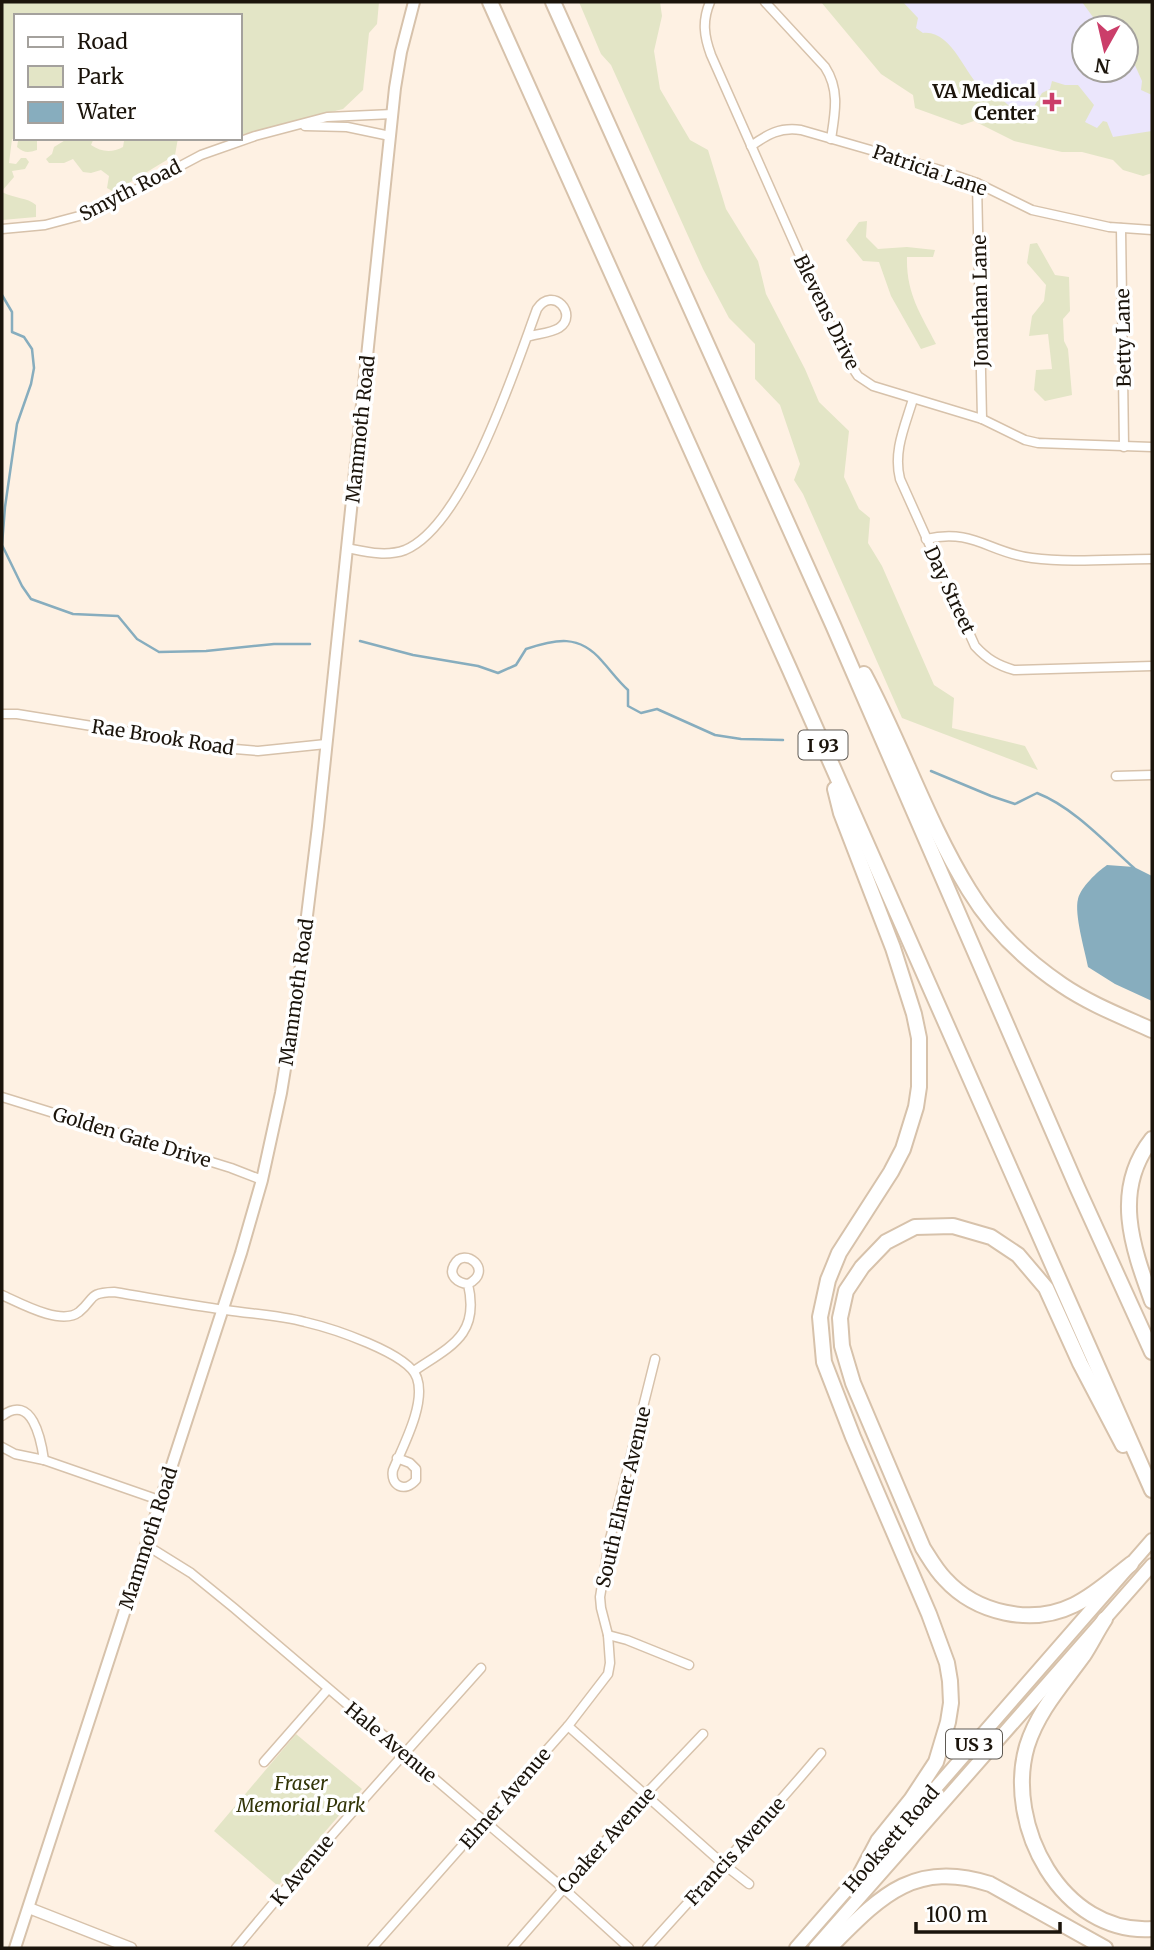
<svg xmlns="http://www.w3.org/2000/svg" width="1154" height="1950" font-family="Merriweather,serif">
<rect width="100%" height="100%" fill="#fef1e3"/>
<!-- medical -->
<path fill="#ebe6fc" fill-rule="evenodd" d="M824,2H1152V169L1022,134ZM1084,28H1126V70H1084Z"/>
<!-- green -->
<g fill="#e3e5c6">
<path d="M2,2H379L377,24L369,33L363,90L343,109L240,135V16H16V138H34L37,141V150C28,153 24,153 17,147L18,141L12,139L9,163L16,164L21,158H26L29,162L25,169L12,171L14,177L2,191Z"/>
<polygon points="579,2 660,2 662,16 654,51 660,89 690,140 708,150 726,209 758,261 766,294 805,369 819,402 849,431 844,477 859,509 870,518 868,543 882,566 934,685 954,698 952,728 1025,746 1038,770 902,718 803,494 794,480 800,464 780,405 755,379 755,344 729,318 703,269 611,65 601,54"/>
<path d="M821,2H903L918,18L916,28L923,33C953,30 965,77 983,89C987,91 991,91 994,93C1000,97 1006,103 1011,108H1033L1042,93L1050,89L1052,81L1065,85H1078L1094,105L1085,122L1097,128L1103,121L1107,122L1113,137L1152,131V173L1143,176L1123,170L1113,160L1082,152H1062L1014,141L974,121L962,125L915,108L913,95L881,74Z"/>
<polygon points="1082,2 1152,2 1152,95 1141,90 1142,81 1134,63 1138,57 1126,50 1126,28 1101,28"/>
<path d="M82,138H94L91,145C101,152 112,153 123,147L124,141L120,138H178L175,155L114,192L107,188L109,176L101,170L91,173L83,172L73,159L64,163H49L46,159L52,154L54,147L67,139L77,141Z"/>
<path d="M2,192C15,199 27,197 36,205V217L2,220Z"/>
<path d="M867,221L866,237L878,249L907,247L935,250L933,257H907C906,293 920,313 936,344L921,349L891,296L879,262L863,261L846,240L859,222Z"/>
<polygon points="1037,243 1055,275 1069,277 1070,311 1063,319 1064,341 1068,349 1072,395 1045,401 1034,390 1036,370 1052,369 1048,334 1029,336 1032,316 1044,301 1046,285 1027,263 1030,244"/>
<polygon points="296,1734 362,1789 278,1886 214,1831"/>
</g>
<!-- water -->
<path fill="#87adbe" d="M1107,865L1134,867L1152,876V1001L1115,984L1088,967C1085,951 1074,914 1078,899C1081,887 1097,872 1107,865Z"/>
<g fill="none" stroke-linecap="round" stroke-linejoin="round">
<!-- stream -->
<g stroke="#87adbe" stroke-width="2.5">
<polyline points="2,295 12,312 12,332 24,337 32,349 34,368 31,384 17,424 5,507 2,545 22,586 31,599 73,614 118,616 137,639 159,652 206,651 274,644 310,644"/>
<path d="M360,641L413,655L478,666L498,673L516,665L526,649C556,639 579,634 602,661C611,671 618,681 628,690V706L641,713L657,709L715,735L741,739L783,740"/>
<path d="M931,771L991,796L1015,804L1037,793C1073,807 1105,842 1134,868"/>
</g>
<!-- minor casing -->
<g stroke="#d7c2ab" stroke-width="11">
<g id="minor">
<path d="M710,2C702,21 704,36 711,55L843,353L858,376L873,386L982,419L1025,440L1038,443L1152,447"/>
<path d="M765,2L825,67C840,90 835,113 831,139"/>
<polyline points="305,126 347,127 390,136"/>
<path d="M751,146C768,134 780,127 801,130L940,170L977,183L1032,210L1109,227L1152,230"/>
<polyline points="977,183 982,419"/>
<polyline points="1121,228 1124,447"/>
<polyline points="2,229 45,225 79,216 105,206 201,155 255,136 327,117 393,114"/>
<path d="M913,399C905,426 893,451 900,479L975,646C987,659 997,665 1014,670L1152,666"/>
<path d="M926,539C974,528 989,553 1032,558C1071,563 1113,559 1152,559"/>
<path d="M347,548C367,552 386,557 405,550C465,525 515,368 537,309C553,285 579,315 559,328C551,333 536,334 527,337"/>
<polyline points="2,714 17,714 235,749 258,751 326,744"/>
<polyline points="1116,776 1152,775"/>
<polyline points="2,1097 231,1168 262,1180"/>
<path d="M2,1295C20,1303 61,1326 79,1312C96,1298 87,1293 114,1292C151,1298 188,1305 226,1310C252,1314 279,1315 305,1322C331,1328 409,1353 417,1378C426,1404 403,1446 393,1470C390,1486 405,1493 416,1480V1469L410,1463L397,1458"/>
<path d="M414,1371C451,1346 480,1335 468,1284C495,1271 464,1245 454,1265C448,1276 458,1283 468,1284"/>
<path d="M2,1416C32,1393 41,1439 44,1460L15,1454L2,1447"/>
<polyline points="44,1460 159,1500"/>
<polyline points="146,1545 191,1573 234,1608 563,1888 629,1948"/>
<polyline points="608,1635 627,1640 689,1665"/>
<polyline points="568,1726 722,1863 749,1884"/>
<polyline points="264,1762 328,1689"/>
<path d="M236,1948C315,1852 398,1761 481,1668"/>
<polyline points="372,1948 568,1726 608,1674 610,1663 608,1635 601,1608 600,1597 609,1543 655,1359"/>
<polyline points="512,1948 645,1795 703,1734"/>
<path d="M647,1948C705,1883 765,1820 821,1753"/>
</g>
</g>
<!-- tertiary casing -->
<g stroke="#d7c2ab" stroke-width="13">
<polyline id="tertiary" points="29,1908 131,1948"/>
</g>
<!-- secondary casing -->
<g stroke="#d7c2ab" stroke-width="14">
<polyline id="secondary" points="15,1948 241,1253 262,1180 281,1093 298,989 318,826 395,88 401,52 414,2"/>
</g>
<!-- primary casing -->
<g stroke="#d7c2ab" stroke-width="16">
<g id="primary">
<polyline points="796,1948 1152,1540"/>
<polyline points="815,1948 1152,1565"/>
</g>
</g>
<!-- motorway casing -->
<g stroke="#d7c2ab" stroke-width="18">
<g id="motorway">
<polyline points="490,2 789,668 1152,1490"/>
<polyline points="553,2 833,625 1077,1187 1152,1352"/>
<path d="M864,674C902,745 927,822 969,890C992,928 1025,960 1062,985C1090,1004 1121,1016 1152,1030"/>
<polyline points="835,789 841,813 893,948 914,1014 919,1038 919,1087 916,1107 903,1149 891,1172 839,1253 828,1280 820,1317 824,1362 853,1437 929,1614 947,1663 950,1681 951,1703 948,1722 936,1762 911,1800 878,1841 860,1875"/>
<path d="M1152,1139C1112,1190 1132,1246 1152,1301"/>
<path d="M1123,1445L1080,1363L1046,1288L1018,1255L991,1237L953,1226L915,1227L886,1242L862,1267L846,1291L840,1318L842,1346L853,1383L923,1548C930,1559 936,1570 945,1579C976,1613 1031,1626 1074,1605C1095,1595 1113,1578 1131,1564"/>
<path d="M1105,1619C1097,1631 1091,1644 1083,1656C1062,1685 1038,1711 1027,1746C1004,1825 1062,1935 1152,1929"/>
<path d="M829,1948C879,1898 913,1859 990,1884L1105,1948"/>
</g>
</g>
<!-- minor -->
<use href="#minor" stroke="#fff" stroke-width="8"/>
<!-- tertiary -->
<use href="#tertiary" stroke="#fff" stroke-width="10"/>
<!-- secondary -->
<use href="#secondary" stroke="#fff" stroke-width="10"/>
<!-- primary -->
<use href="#primary" stroke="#fff" stroke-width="12"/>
<!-- motorway -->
<use href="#motorway" stroke="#fff" stroke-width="14"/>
</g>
<!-- markers -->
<path fill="#cb3e6a" stroke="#fff" stroke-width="2.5" d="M1048.5 91.5h7v7h7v7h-7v7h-7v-7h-7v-7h7z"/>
<g text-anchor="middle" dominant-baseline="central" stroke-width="7" stroke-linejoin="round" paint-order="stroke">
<!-- shield labels -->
<g fill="#fff" stroke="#5f5a54" stroke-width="2">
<rect x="798.5" y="730.5" width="49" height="29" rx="5"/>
<rect x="946" y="1729.5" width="56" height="29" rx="5"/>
</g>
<g font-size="18" font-weight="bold" fill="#1b140b">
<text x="823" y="745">I 93</text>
<text x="974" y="1744">US 3</text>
</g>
<!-- poi labels -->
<g font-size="19" font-weight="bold" fill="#1b140b" stroke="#fff" text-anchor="end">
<text x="1036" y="91">VA Medical<tspan x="1036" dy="22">Center</tspan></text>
</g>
<!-- street labels -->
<g font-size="19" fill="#1b140b" stroke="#fff">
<text transform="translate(930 170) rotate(19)">Patricia Lane</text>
<text transform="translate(130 190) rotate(-27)">Smyth Road</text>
<text transform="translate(980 301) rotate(-91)">Jonathan Lane</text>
<text transform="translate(827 312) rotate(64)">Blevens Drive</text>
<text transform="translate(1123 338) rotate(-91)">Betty Lane</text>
<text transform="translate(360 429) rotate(-84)">Mammoth Road</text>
<text transform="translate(950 590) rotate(65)">Day Street</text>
<text transform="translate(163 737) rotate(9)">Rae Brook Road</text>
<text transform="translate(296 992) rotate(-82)">Mammoth Road</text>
<text transform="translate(132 1137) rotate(17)">Golden Gate Drive</text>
<text transform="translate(623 1497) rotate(-77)">South Elmer Avenue</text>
<text transform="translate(148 1538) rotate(-72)">Mammoth Road</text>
<text transform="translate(391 1742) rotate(40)">Hale Avenue</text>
<text transform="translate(505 1798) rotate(-49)">Elmer Avenue</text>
<text transform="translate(891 1839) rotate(-49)">Hooksett Road</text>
<text transform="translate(606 1840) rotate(-48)">Coaker Avenue</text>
<text transform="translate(735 1851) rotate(-48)">Francis Avenue</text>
<text transform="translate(302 1870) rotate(-50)">K Avenue</text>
</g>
<!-- park labels -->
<g font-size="19" font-style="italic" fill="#333508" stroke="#fff">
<text x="301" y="1783">Fraser<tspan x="301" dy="22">Memorial Park</tspan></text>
</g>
</g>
<!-- border -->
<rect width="1154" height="1950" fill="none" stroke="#1b140b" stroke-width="7"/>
<!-- legend -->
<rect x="14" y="14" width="228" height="126" fill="#ffffff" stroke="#a4a19d" stroke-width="2"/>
<rect x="28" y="37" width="35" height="10" fill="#ffffff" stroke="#a4a19d" stroke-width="2"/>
<text x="77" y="49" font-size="21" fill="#1b140b">Road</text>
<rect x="28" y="66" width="35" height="21" fill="#e3e5c6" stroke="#a4a19d" stroke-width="2"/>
<text x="77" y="84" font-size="21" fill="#1b140b">Park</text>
<rect x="28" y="102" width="35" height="21" fill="#87adbe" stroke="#a4a19d" stroke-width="2"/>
<text x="77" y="119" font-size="21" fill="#1b140b">Water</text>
<!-- north arrow -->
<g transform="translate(1105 49) rotate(188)"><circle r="33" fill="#ffffff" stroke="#a4a19d" stroke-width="2"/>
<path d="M0-5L12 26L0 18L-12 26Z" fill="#cb3e6a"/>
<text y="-10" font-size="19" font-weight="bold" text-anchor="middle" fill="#1b140b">N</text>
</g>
<!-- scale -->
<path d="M916 1922v10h144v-10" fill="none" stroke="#1b140b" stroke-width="3.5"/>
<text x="926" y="1922" font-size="21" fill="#1b140b" stroke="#ffffff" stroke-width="5" paint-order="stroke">100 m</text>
</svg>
